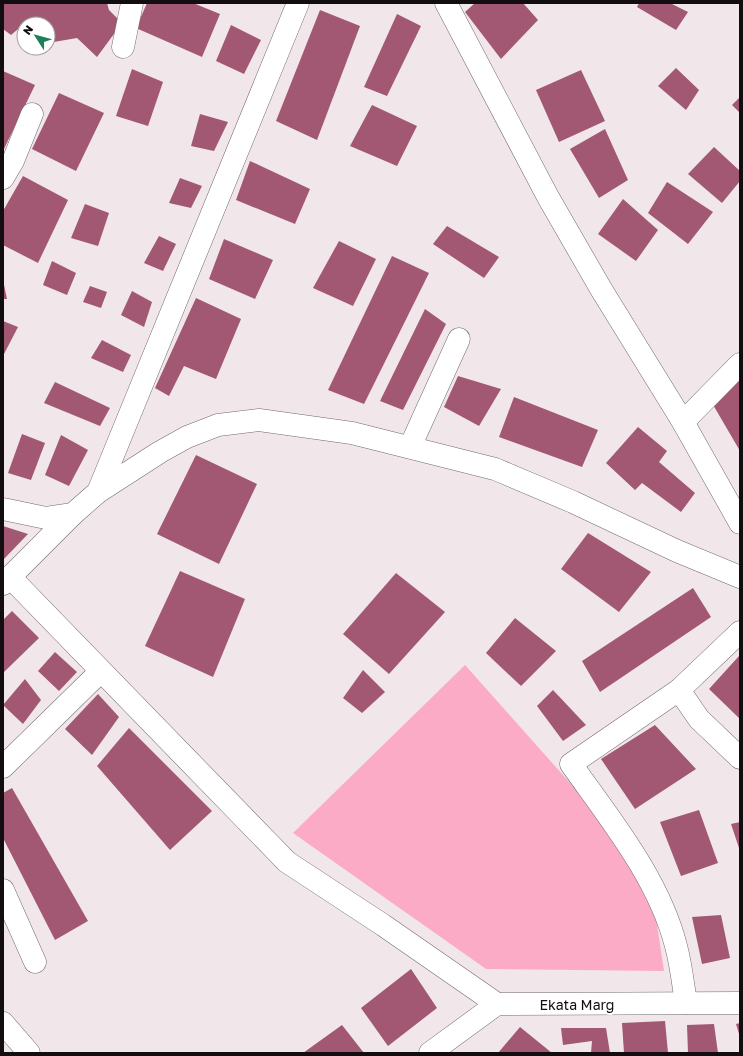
<svg xmlns="http://www.w3.org/2000/svg" width="743" height="1056" font-family="'Golos Text',sans-serif">
<rect width="100%" height="100%" fill="#f1e7ea"/>
<!-- green -->
<polygon fill="#fcabc6" points="465,665 611,829 656,918 664,971 486,969 293,833"/>
<!-- building -->
<g fill="#a25873">
<polygon points="3,3 107,3 109,10 122,23 97,57 77,38 48,43 48,24 24,24 11,35 3,29"/>
<polygon points="147,3 193,3 220,14 202,57 136,28"/>
<polygon points="475,3 523,3 538,20 501,59 465,12"/>
<polygon points="639,3 670,3 688,12 676,30 637,7"/>
<polygon points="320,10 360,26 317,140 276,121"/>
<polygon points="397,14 421,26 387,96 364,87"/>
<polygon points="231,25 261,40 244,74 216,61"/>
<polygon points="676,68 699,90 686,110 658,86"/>
<polygon points="132,69 163,82 148,126 116,116"/>
<polygon points="581,70 605,121 559,142 536,90"/>
<polygon points="3,71 35,85 3,151"/>
<polygon points="59,93 104,113 76,171 32,149"/>
<polygon points="740,97 740,113 732,105"/>
<polygon points="372,105 417,126 397,166 350,146"/>
<polygon points="200,114 228,122 214,151 191,146"/>
<polygon points="605,129 628,180 599,198 570,149"/>
<polygon points="714,147 740,171 740,181 722,203 688,174"/>
<polygon points="250,161 310,189 295,224 236,200"/>
<polygon points="23,176 68,200 38,263 3,245 3,211"/>
<polygon points="180,178 202,186 191,208 169,203"/>
<polygon points="667,182 713,212 688,244 648,213"/>
<polygon points="623,199 658,230 636,261 598,234"/>
<polygon points="85,204 109,213 98,246 71,238"/>
<polygon points="447,226 499,257 484,278 433,244"/>
<polygon points="159,236 176,244 163,271 144,263"/>
<polygon points="224,239 273,260 255,299 209,279"/>
<polygon points="339,241 376,259 353,306 313,288"/>
<polygon points="392,256 429,273 364,404 328,390"/>
<polygon points="52,261 76,273 67,295 43,285"/>
<polygon points="3,280 7,299 3,299"/>
<polygon points="90,286 107,292 101,308 83,302"/>
<polygon points="132,291 152,302 144,327 121,315"/>
<polygon points="196,298 241,319 216,379 184,366 169,396 155,388"/>
<polygon points="425,309 446,324 403,410 380,401"/>
<polygon points="3,321 18,327 3,356"/>
<polygon points="102,340 131,355 123,372 91,358"/>
<polygon points="740,374 740,451 712,403"/>
<polygon points="458,376 501,389 479,426 444,407"/>
<polygon points="55,382 110,408 100,426 44,403"/>
<polygon points="514,397 598,430 582,467 499,437"/>
<polygon points="638,427 667,451 659,462 695,493 681,512 642,483 635,490 606,463"/>
<polygon points="22,434 45,443 31,480 8,473"/>
<polygon points="61,435 88,450 69,486 45,475"/>
<polygon points="196,455 257,484 219,564 157,534"/>
<polygon points="3,526 28,534 3,560"/>
<polygon points="588,533 651,572 619,612 561,569"/>
<polygon points="180,571 245,599 213,677 145,646"/>
<polygon points="396,573 445,612 389,674 343,634"/>
<polygon points="693,588 711,617 600,692 582,661"/>
<polygon points="12,611 39,638 3,673 3,620"/>
<polygon points="515,618 556,651 521,686 486,653"/>
<polygon points="55,652 77,672 59,691 38,671"/>
<polygon points="739,656 740,657 740,719 709,689"/>
<polygon points="363,670 385,692 362,713 343,698"/>
<polygon points="25,679 41,700 23,724 3,705"/>
<polygon points="553,690 586,725 563,741 537,706"/>
<polygon points="98,694 119,717 92,755 65,729"/>
<polygon points="655,725 696,769 635,809 601,759"/>
<polygon points="129,728 212,811 170,850 97,766"/>
<polygon points="12,788 88,921 55,940 3,838 3,793"/>
<polygon points="699,810 718,863 681,876 660,822"/>
<polygon points="740,822 740,851 731,824"/>
<polygon points="721,915 730,958 702,964 692,917"/>
<polygon points="411,969 437,1008 388,1046 361,1008"/>
<polygon points="665,1021 668,1053 624,1053 622,1023"/>
<polygon points="740,1023 740,1037 736,1024"/>
<polygon points="714,1024 718,1053 688,1053 687,1025"/>
<polygon points="342,1025 364,1053 303,1053"/>
<polygon points="520,1027 552,1053 498,1053"/>
<polygon points="561,1028 606,1028 610,1053 591,1053 592,1041 563,1045"/>
</g>
<g fill="none" stroke-linecap="round" stroke-linejoin="round">
<!-- minor casing -->
<g stroke="#72696c" stroke-width="23">
<g id="minor">
<polyline points="446,3 548,197 601,289 683,422 740,523"/>
<polyline points="123,47 132,3"/>
<polyline points="3,178 13,161 32,114"/>
<polyline points="683,422 740,364"/>
<polyline points="410,447 459,339"/>
<polyline points="98,492 298,3"/>
<polyline points="3,509 46,518 73,514 98,492 160,452 187,437 218,425 259,420 352,433 495,469 573,502 677,551 740,577"/>
<polyline points="10,577 287,862 383,925 497,1004"/>
<polyline points="3,584 73,514"/>
<polyline points="740,632 679,690 699,719 740,758"/>
<path d="M679,690L571,764C610,819 659,879 676,946C681,964 683,984 686,1003"/>
<polyline points="3,767 100,672"/>
<polyline points="3,890 35,962"/>
<polyline points="3,1023 29,1053"/>
<polyline points="430,1053 497,1004 740,1003"/>
</g>
</g>
<!-- minor -->
<use href="#minor" stroke="#fff" stroke-width="22"/>
</g>
<g text-anchor="middle" dominant-baseline="central" stroke-width="4" stroke-linejoin="round" paint-order="stroke">
<!-- street labels -->
<g font-size="14" fill="#120e0f" stroke="#fff">
<text x="577" y="1004">Ekata Marg</text>
</g>
</g>
<!-- border -->
<rect width="743" height="1056" fill="none" stroke="#120e0f" stroke-width="8"/>
<!-- north arrow -->
<g transform="translate(36 36) rotate(306)"><circle r="19" fill="#ffffff" stroke="#a09f9f"/>
<path d="M0-3L7 15L0 10L-7 15Z" fill="#1d8059"/>
<text y="-6" font-size="11" font-weight="bold" text-anchor="middle" fill="#120e0f">N</text>
</g>
</svg>
